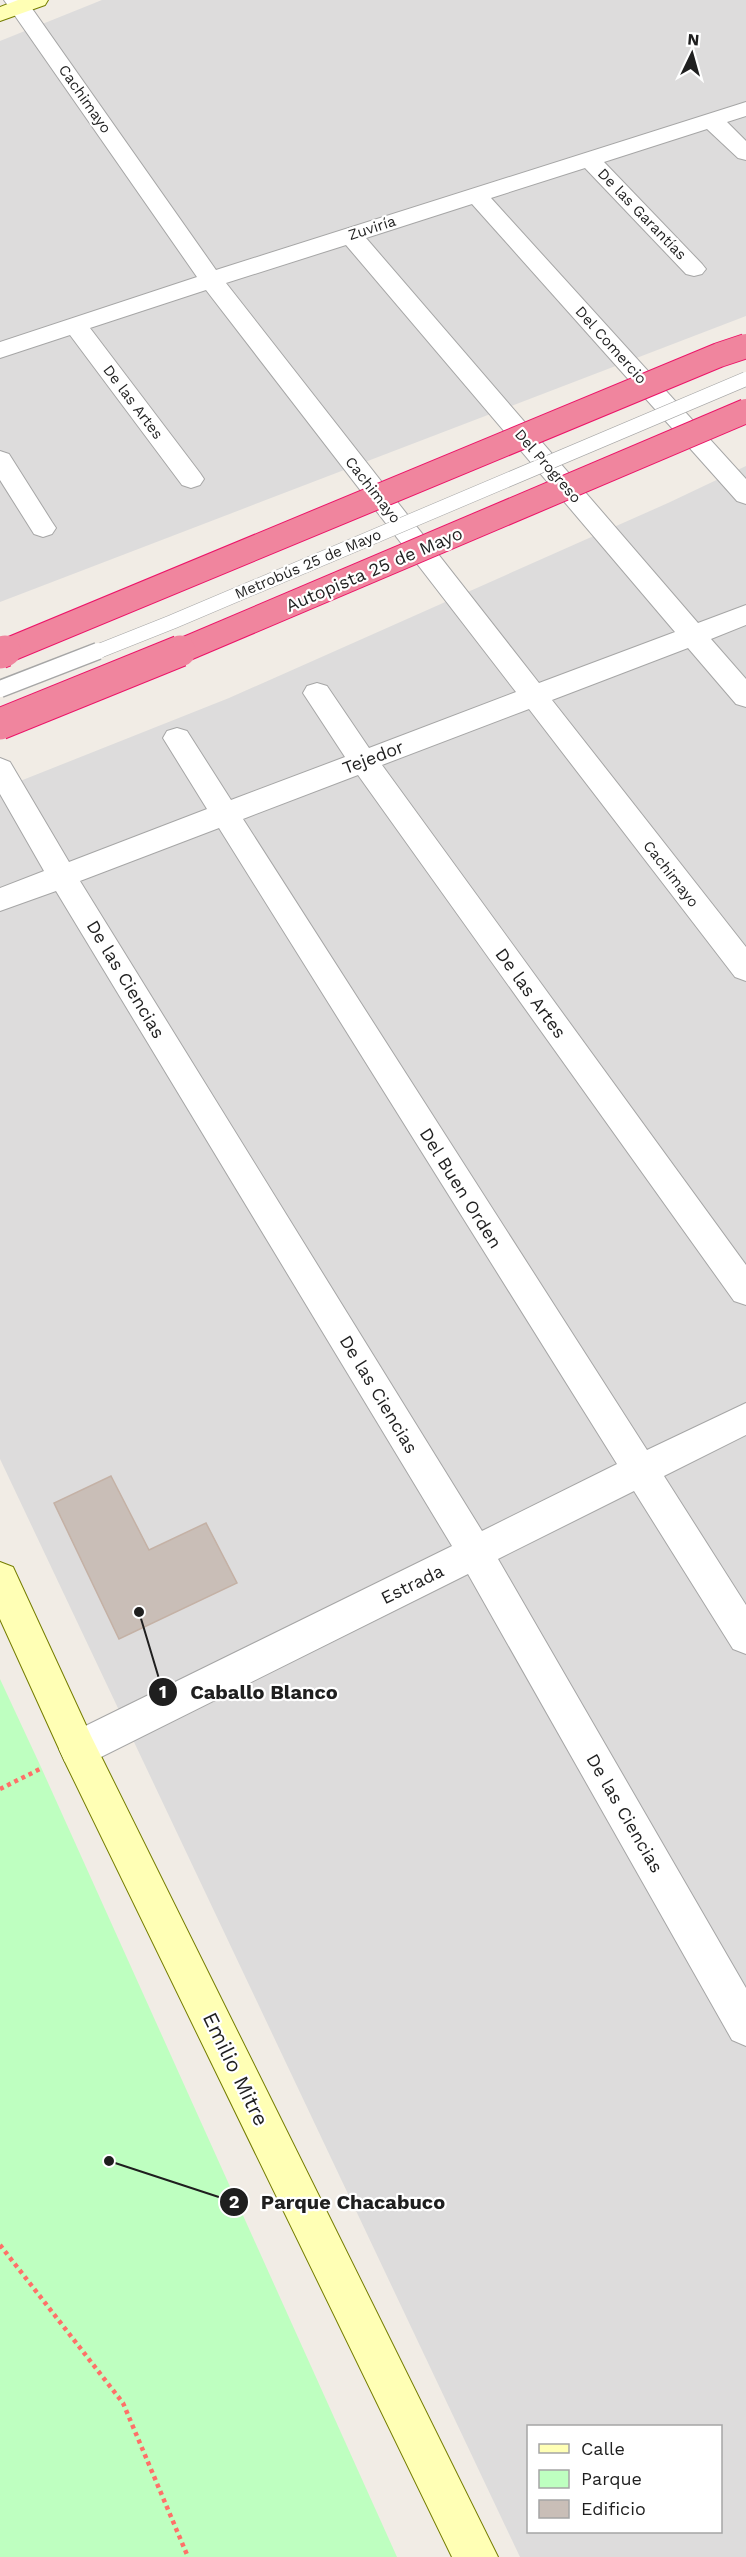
<svg xmlns="http://www.w3.org/2000/svg" width="746" height="2557" font-family="'Work Sans',sans-serif">
<rect width="100%" height="100%" fill="#f1ece5"/>
<!-- residential -->
<g fill="#dddcdc" fill-rule="evenodd">
<polygon points="102,0 746,0 746,316 0,602 0,41"/>
<path d="M746,466V2557H520L0,1459V789L229,698L668,503ZM528,2426H720V2532H528Z"/>
</g>
<!-- park -->
<polygon fill="#beffc0" points="0,1679 40,1765 397,2557 0,2557"/>
<!-- building -->
<polygon fill="#c9beb7" stroke="#c4b1a5" stroke-width="1.5" points="111,1476 149,1550 206,1523 237,1583 119,1639 54,1503"/>
<g fill="none" stroke-linecap="round" stroke-linejoin="round">
<!-- street casing -->
<g stroke="#a6a6a6" stroke-width="2">
<g id="street">
<path d="M4,0H26L216,270L746,102V116L727,122L746,141V160L738,158L707,129L604,162L702,264L706,269L702,274L694,276L686,274L585,168L491,198L746,479V504L737,501L472,204L366,238L698,623L746,605V625L711,639L746,679V707L736,704L688,648L552,700L746,947V981L735,977L529,709L382,765L746,1265V1305L734,1301L358,775L243,819L647,1450L746,1403V1435L664,1476L746,1605V1654L733,1649L634,1491L498,1559L746,1988V2046L732,2040L468,1574L91,1762L78,1767L65,1762L59,1749L65,1736L452,1546L56,891L0,911V888L44,871L0,794V758L10,762L69,862L207,809L163,738L167,731L177,728L187,731L231,800L345,757L303,693L307,686L317,683L327,686L369,748L516,692L206,290L90,328L200,473L204,479L200,485L191,488L182,485L70,335L0,358V342L197,277ZM346,245L675,632L539,683L226,283ZM219,828L617,1464L482,1531L80,881Z"/>
<polygon points="0,451 9,454 52,522 56,528 52,534 43,537 34,534 0,480"/>
</g>
</g>
<!-- secondary casing -->
<g stroke="#757d00" stroke-width="2">
<g id="secondary">
<polygon points="18,0 48,0 45,5 0,21 0,7"/>
<polygon points="0,1562 13,1567 91,1736 498,2557 452,2557 65,1762 0,1619"/>
</g>
</g>
<!-- path -->
<g stroke="#ff7068" stroke-width="4.5" stroke-dasharray="4 4" stroke-linecap="butt">
<polyline points="0,1789 40,1769"/>
<polyline points="0,2245 123,2403 188,2557"/>
</g>
<!-- street -->
<use href="#street" fill="#fff" fill-rule="evenodd"/>
<!-- secondary -->
<use href="#secondary" fill="#ffffb5" fill-rule="evenodd"/>
<!-- lane-bridge-far1 casing -->
<g stroke="#a6a6a6" stroke-width="15" stroke-linecap="butt">
<polyline id="lane-bridge-far1" points="94,653 172,622 746,379"/>
</g>
<!-- lane-bridge casing -->
<g stroke="#a6a6a6" stroke-width="19" stroke-linecap="butt">
<polyline id="lane-bridge" points="0,689 98,651"/>
</g>
<!-- highway-bridge-far1 casing -->
<g stroke="#ec1468" stroke-width="26" stroke-linecap="butt">
<g id="highway-bridge-far1">
<polyline points="1,653 719,355 746,346"/>
<polyline points="176,653 746,411"/>
</g>
</g>
<!-- highway-bridge casing -->
<g stroke="#ec1468" stroke-width="33" stroke-linecap="butt">
<g id="highway-bridge">
<polyline points="0,653 5,651"/>
<polyline points="0,724 180,651"/>
</g>
</g>
<!-- lane-bridge-far1 -->
<use href="#lane-bridge-far1" stroke="#fff" stroke-width="14"/>
<!-- lane-bridge -->
<use href="#lane-bridge" stroke="#fff" stroke-width="16"/>
<!-- highway-bridge-far1 -->
<use href="#highway-bridge-far1" stroke="#f0859e" stroke-width="24"/>
<!-- highway-bridge -->
<use href="#highway-bridge" stroke="#f0859e" stroke-width="31"/>
</g>
<g text-anchor="middle" dominant-baseline="central" stroke-width="4.5" stroke-linejoin="round" paint-order="stroke">
<!-- far-street labels -->
<g font-size="15" fill="#1f1f1f" stroke="#fff">
<text transform="translate(85 99) rotate(55)">Cachimayo</text>
<text transform="translate(642 214) rotate(46)">De las Garantías</text>
<text transform="translate(372 228) rotate(-18)">Zuviría</text>
<text transform="translate(611 345) rotate(48)">Del Comercio</text>
<text transform="translate(133 402) rotate(53)">De las Artes</text>
<text transform="translate(548 466) rotate(49)">Del Progreso</text>
<text transform="translate(373 490) rotate(52)">Cachimayo</text>
<text transform="translate(308 564) rotate(-23)">Metrobús 25 de Mayo</text>
<text transform="translate(671 874) rotate(52)">Cachimayo</text>
</g>
<!-- street labels -->
<g font-size="18" fill="#1f1f1f" stroke="#fff">
<text transform="translate(374 569) rotate(-23)">Autopista 25 de Mayo</text>
<text transform="translate(373 757) rotate(-21)">Tejedor</text>
<text transform="translate(126 979) rotate(59)">De las Ciencias</text>
<text transform="translate(531 993) rotate(54)">De las Artes</text>
<text transform="translate(461 1188) rotate(58)">Del Buen Orden</text>
<text transform="translate(379 1394) rotate(59)">De las Ciencias</text>
<text transform="translate(412 1584) rotate(-26)">Estrada</text>
<text transform="translate(625 1813) rotate(60)">De las Ciencias</text>
</g>
<!-- near-street labels -->
<g font-size="21" fill="#1f1f1f" stroke="#fff">
<text transform="translate(236 2069) rotate(64)">Emilio Mitre</text>
</g>
</g>
<!-- callouts -->
<path fill="none" stroke="#1f1f1f" stroke-width="2" d="M139 1612L163 1692M109 2161L234 2202"/>
<g fill="#1f1f1f" stroke="#fff" stroke-width="2">
<circle cx="139" cy="1612" r="6"/>
<circle cx="109" cy="2161" r="6"/>
<circle cx="163" cy="1692" r="15"/>
<circle cx="234" cy="2202" r="15"/>
</g>
<g font-size="18" text-anchor="middle" font-weight="bold" fill="#fff">
<text x="163" y="1698">1</text>
<text x="234" y="2208">2</text>
</g>
<g font-size="20" text-anchor="middle" font-weight="bold" fill="#1f1f1f" stroke="#fff" stroke-width="4.5" stroke-linejoin="round" paint-order="stroke">
<text x="264" y="1699">Caballo Blanco</text>
<text x="353" y="2209">Parque Chacabuco</text>
</g>
<!-- legend -->
<rect x="527" y="2425" width="195" height="108" fill="#ffffff" stroke="#a5a5a5" stroke-width="1.5"/>
<rect x="539" y="2444" width="30" height="9" fill="#ffffb5" stroke="#a5a5a5" stroke-width="1.5"/>
<text x="581" y="2455" font-size="18" fill="#1f1f1f">Calle</text>
<rect x="539" y="2470" width="30" height="18" fill="#beffc0" stroke="#a5a5a5" stroke-width="1.5"/>
<text x="581" y="2485" font-size="18" fill="#1f1f1f">Parque</text>
<rect x="539" y="2500" width="30" height="18" fill="#c9beb7" stroke="#a5a5a5" stroke-width="1.5"/>
<text x="581" y="2515" font-size="18" fill="#1f1f1f">Edificio</text>
<!-- north arrow -->
<g transform="translate(692 54) rotate(5)" stroke="#ffffff" stroke-width="4.5" paint-order="stroke">
<path d="M0-4.5L10 22L0 15L-10 22Z" fill="#1f1f1f"/>
<text y="-9" font-size="16" font-weight="bold" text-anchor="middle" fill="#1f1f1f">N</text>
</g>
</svg>
